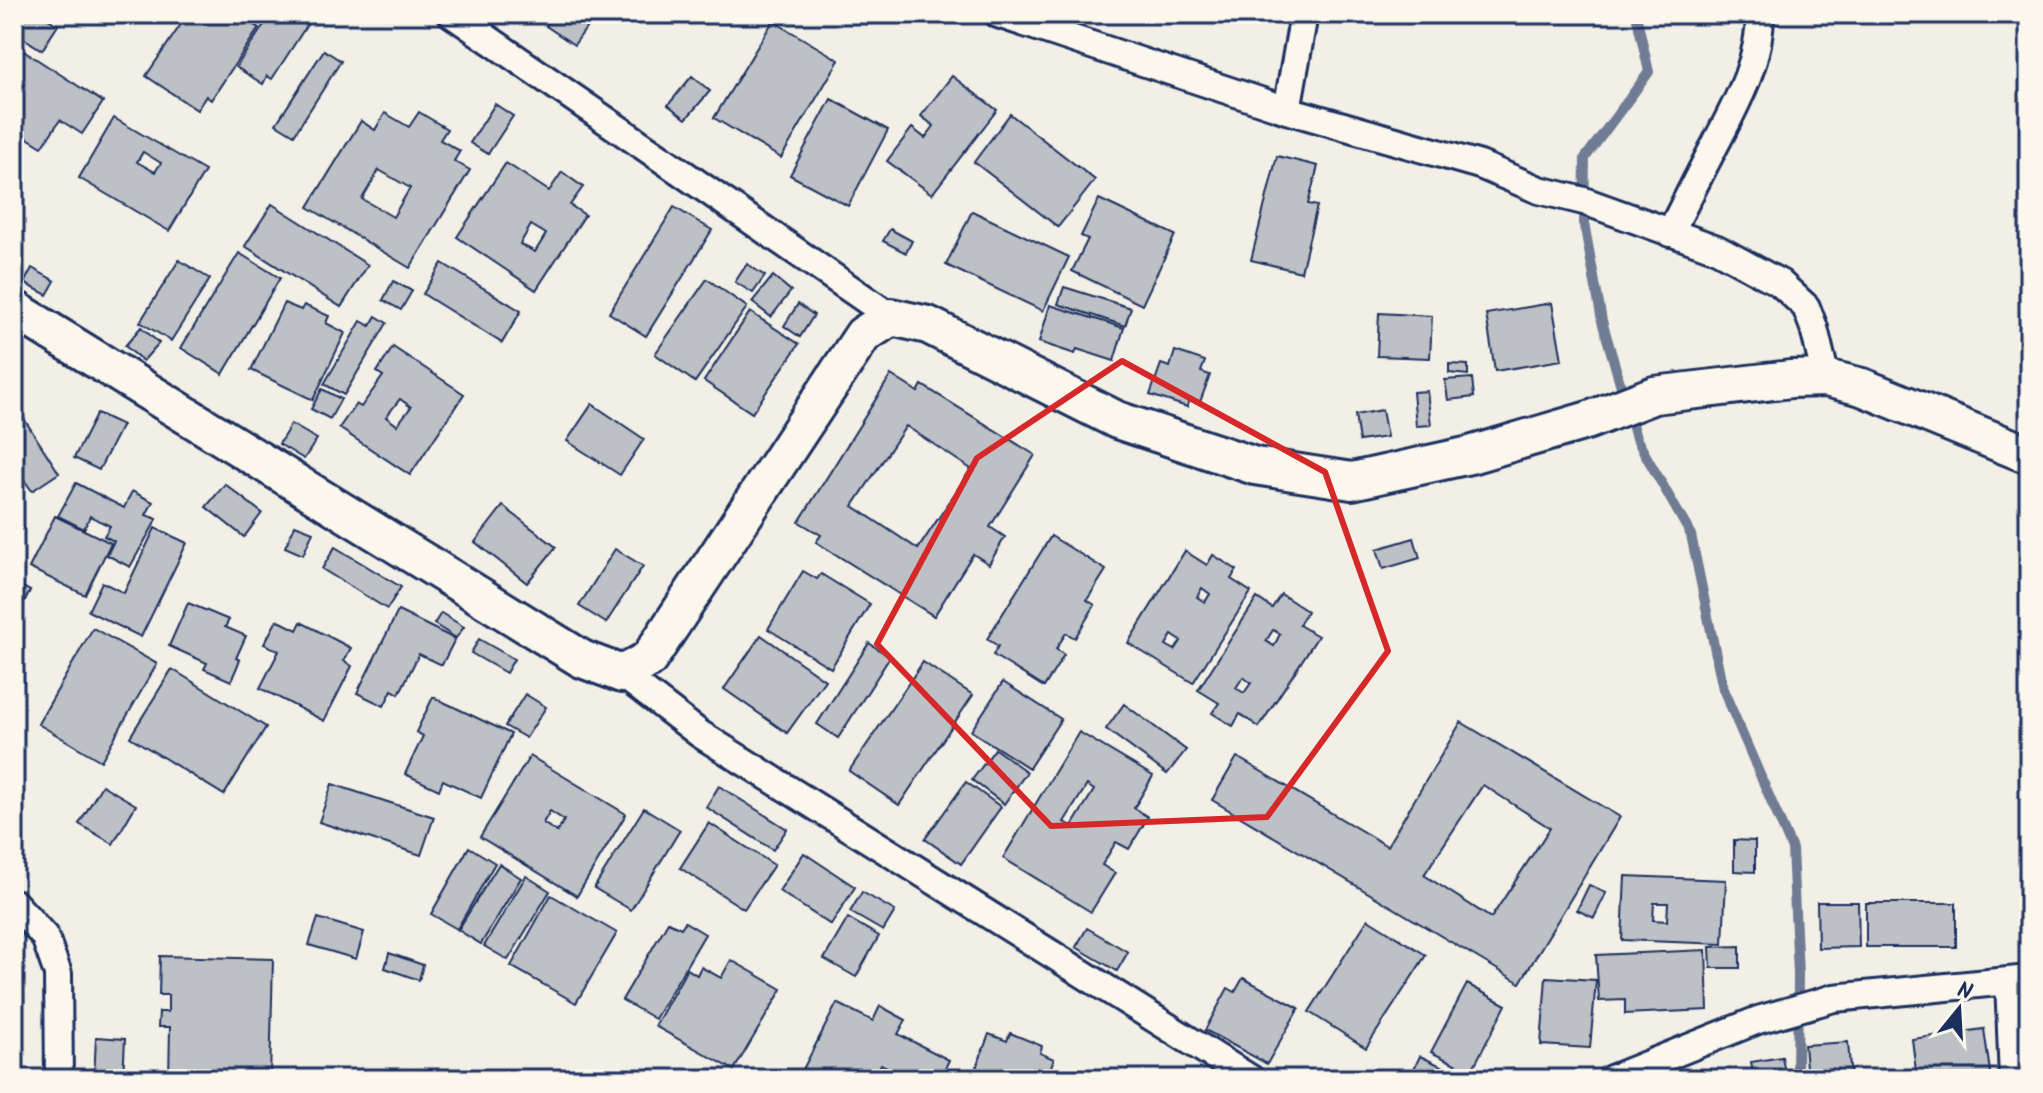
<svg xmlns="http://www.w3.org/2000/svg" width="2043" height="1093" font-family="Kalam,sans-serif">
<rect width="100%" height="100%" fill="#f2efe6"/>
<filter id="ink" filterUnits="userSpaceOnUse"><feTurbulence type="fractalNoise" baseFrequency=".0125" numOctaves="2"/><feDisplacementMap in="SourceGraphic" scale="16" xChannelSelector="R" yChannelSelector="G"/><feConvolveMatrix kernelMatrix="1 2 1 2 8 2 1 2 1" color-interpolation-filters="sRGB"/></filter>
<g filter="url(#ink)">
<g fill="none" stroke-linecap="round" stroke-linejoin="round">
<!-- stream -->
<polyline stroke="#707b93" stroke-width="10" points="1636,14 1649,72 1585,158 1584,223 1602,321 1636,438 1691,535 1723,689 1792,849 1798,974 1797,1079"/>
</g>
<!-- building -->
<g fill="#bdc0c4" stroke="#1b2f5e" stroke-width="2" fill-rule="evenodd">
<polygon points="14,14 40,14 58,25 42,50 14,32"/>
<polygon points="188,14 245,14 242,18 259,28 211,100 206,96 197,110 146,76"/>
<polygon points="271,14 314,14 272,79 267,76 263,84 236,67"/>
<polygon points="555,14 583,14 592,20 574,45 546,26"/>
<polygon points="773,21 839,60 781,158 714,118"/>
<polygon points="324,50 341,61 294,135 276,124"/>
<polygon points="24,51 103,102 82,134 60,120 42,147 21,134 14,140 14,66"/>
<polygon points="692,76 710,91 686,119 668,105"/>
<polygon points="952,76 997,110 932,194 887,161 912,128 925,138 934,126 921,116"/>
<polygon points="831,99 888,130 848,206 790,175"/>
<polygon points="495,104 513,116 488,154 470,143"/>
<path d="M419,112L447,129L440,140L460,151L454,161L470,170L410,268L308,207L361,121L375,130L385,113L409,127ZM379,170L410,188L393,217L362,199Z"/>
<polygon points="1010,114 1095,180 1058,227 974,162"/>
<path d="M114,118L205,171L169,231L79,178ZM143,152L161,163L155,172L137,162Z"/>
<polygon points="1277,156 1318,166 1308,204 1317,206 1301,272 1251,260"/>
<path d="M506,163L549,191L562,172L583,187L570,205L585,215L536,290L457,237ZM531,225L546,234L535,252L520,244Z"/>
<polygon points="1099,199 1175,235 1142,305 1072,271 1088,239 1081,236"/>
<polygon points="272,204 368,265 341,307 245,246"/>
<polygon points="674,207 712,230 646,336 609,313"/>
<polygon points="972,211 1069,257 1043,311 946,265"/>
<polygon points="890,229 912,241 906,253 883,241"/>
<polygon points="239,253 280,278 223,374 181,348"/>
<polygon points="179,260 210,279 171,341 140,322"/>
<polygon points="442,263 521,311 502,343 423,294"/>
<polygon points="747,264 765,276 753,293 735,282"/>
<polygon points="32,268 55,281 47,295 24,283"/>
<polygon points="773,276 791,291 771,317 752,302"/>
<polygon points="707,279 747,307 695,382 655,354"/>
<polygon points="393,281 412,291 401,310 383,300"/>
<polygon points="1064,287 1131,308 1125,326 1058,304"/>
<polygon points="284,303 301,310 304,305 329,316 326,323 345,333 313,400 251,370"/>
<polygon points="1552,303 1562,360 1495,371 1486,314"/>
<polygon points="798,304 814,315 800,337 784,326"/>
<polygon points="1050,305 1124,328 1114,361 1077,349 1075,354 1039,342"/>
<polygon points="750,312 799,344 752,413 704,381"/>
<polygon points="1379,313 1432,316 1430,358 1377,356"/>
<polygon points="376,316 387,323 344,395 324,384 361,321 370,326"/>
<polygon points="141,327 159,343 143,361 125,346"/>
<path d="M393,347L464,394L410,475L339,428L356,404L361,407L383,376L377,372ZM400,399L411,407L397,425L386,417Z"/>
<polygon points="1175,351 1205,361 1201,372 1210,375 1200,402 1189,399 1187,407 1150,395 1161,364 1170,367"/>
<polygon points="1449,364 1468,365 1468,375 1449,373"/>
<path d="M891,375L918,392L922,385L1035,455L990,527L1005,537L989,564L973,554L934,616L816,542L821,535L799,522ZM906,426L971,469L918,549L853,506Z"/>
<polygon points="1472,378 1474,397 1448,400 1445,380"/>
<polygon points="322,389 341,399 330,419 311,409"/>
<polygon points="1427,391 1431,425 1416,426 1413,392"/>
<polygon points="592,404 644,439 620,475 567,441"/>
<polygon points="17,408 59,473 32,491 22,477 14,482 14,410"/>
<polygon points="1382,410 1387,437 1359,441 1355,415"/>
<polygon points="97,413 122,425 99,470 74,458"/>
<polygon points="291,424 317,439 304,459 279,444"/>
<polygon points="76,483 124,508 132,491 153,502 146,515 157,519 130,567 107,555 114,541 104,536 110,526 90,516 84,529 58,516"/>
<polygon points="225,484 262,513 244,537 206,507"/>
<polygon points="503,506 556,547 527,583 475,542"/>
<polygon points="55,516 111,543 85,595 29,568"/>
<polygon points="295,525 313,532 303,555 285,547"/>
<polygon points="155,528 187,543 141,637 88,611 102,582 124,593"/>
<polygon points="1051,536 1106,570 1087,600 1095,605 1075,638 1066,633 1056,649 1064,655 1044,687 993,655 998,646 987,639"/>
<polygon points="1414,538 1420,558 1383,569 1377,549"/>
<polygon points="335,547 401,587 387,609 322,569"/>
<polygon points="615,549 643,566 606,623 579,606"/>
<path d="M1185,551L1207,565L1213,555L1237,570L1231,579L1251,592L1193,683L1128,643ZM1202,588L1210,594L1205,602L1197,597ZM1172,635L1181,641L1175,650L1166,645Z"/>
<polygon points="803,571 817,579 821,574 870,604 831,668 768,629"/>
<polygon points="14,582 30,591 14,620"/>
<path d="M1281,594L1307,611L1299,625L1318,636L1259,727L1240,714L1233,726L1212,713L1219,703L1198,690L1257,598L1272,608ZM1273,630L1280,634L1274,646L1266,641ZM1243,677L1251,683L1244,693L1236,688Z"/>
<polygon points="188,603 229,620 225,627 246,636 236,658 240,660 231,681 204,669 207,663 169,646"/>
<polygon points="398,611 455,639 442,665 419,654 399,694 392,690 384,706 357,693"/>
<polygon points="441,613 464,627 456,638 434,624"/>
<polygon points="277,620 297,630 301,622 351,648 344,661 352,666 324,721 260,688 279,651 264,644"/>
<polygon points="93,628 157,664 101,761 38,724"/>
<polygon points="761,635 825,680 787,733 724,689"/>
<polygon points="479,639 514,659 506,673 471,653"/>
<polygon points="869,643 890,657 838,738 817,724"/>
<polygon points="923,662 973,695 899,805 849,771"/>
<polygon points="172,669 266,727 224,795 130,737"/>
<polygon points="1003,682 1061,719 1029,768 971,731"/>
<polygon points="525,694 546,707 526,738 505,726"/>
<polygon points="433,697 511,734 481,798 443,780 439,790 405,774 423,736 416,732"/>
<polygon points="1124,704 1186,750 1167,774 1106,729"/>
<path d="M1461,722L1620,817L1520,983L1212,800L1237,757L1387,846ZM1483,785L1550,828L1491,918L1424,875Z"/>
<path d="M1079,732L1153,776L1134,808L1148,817L1129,849L1116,842L1102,865L1115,873L1091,912L1003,858ZM1087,785L1094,790L1072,826L1064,822Z"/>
<polygon points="995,749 1027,772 1004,804 972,780"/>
<path d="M530,756L626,814L577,896L480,837ZM550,811L564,820L557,832L543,823Z"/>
<polygon points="966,782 1001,807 961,864 925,839"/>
<polygon points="332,784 434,817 421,855 319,822"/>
<polygon points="102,785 136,805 113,844 79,824"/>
<polygon points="719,786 787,829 773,850 706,807"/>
<polygon points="644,808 680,830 631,910 594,888"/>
<polygon points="709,823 774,865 744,909 680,868"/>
<polygon points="1734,840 1755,841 1755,872 1734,871"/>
<polygon points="469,847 495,863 457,929 431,914"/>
<polygon points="804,853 855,887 831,925 779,891"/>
<polygon points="499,864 521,878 481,944 458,930"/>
<polygon points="526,876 550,891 508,960 484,946"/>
<path d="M1625,876L1726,880L1723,944L1622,940ZM1654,903H1668L1667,921L1653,920Z"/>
<polygon points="1589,885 1606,893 1594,918 1577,910"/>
<polygon points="862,892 895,911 883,931 850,912"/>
<polygon points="551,895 617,933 576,1003 511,966"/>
<polygon points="1817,902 1858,902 1859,947 1818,948"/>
<rect x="1866" y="903" width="90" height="44"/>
<polygon points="318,918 364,932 356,959 309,945"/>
<polygon points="848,918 879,936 856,977 824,959"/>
<polygon points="1368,919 1426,955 1366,1048 1309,1012"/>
<polygon points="668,922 681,928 685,922 705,934 655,1019 622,1000"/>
<polygon points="1087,928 1128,952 1117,971 1076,947"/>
<polygon points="1740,946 1740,968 1711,968 1710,947"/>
<polygon points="1706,950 1708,1010 1625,1014 1625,1000 1599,1001 1596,955"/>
<polygon points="389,953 423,965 419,980 385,968"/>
<polygon points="160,956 273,959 270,1079 169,1079 170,1027 158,1027 159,1012 168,1012 168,995 159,995"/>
<polygon points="731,960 782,989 734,1070 655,1026 687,969 697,975 701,967 721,978"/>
<polygon points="1546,977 1596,980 1590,1048 1541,1045"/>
<polygon points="14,978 23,978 24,1009 14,1009"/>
<polygon points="1243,978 1299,1008 1267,1064 1205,1030 1228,988 1235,992"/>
<polygon points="1467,984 1506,1005 1471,1072 1431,1052"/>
<polygon points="837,1003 873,1021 880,1006 906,1020 898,1034 949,1060 940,1079 893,1079 897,1072 881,1064 874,1079 798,1079"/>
<polygon points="14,1017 18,1017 17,1055 14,1055"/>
<polygon points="1984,1029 1991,1079 1917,1079 1912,1039"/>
<polygon points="1010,1033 1042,1046 1040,1053 1054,1059 1046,1079 972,1079 989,1034 1007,1041"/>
<polygon points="96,1037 125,1039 123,1079 94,1079"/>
<polygon points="1848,1042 1851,1079 1807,1079 1804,1045"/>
<polygon points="1420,1056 1443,1067 1437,1079 1423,1079 1412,1073"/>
<polygon points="1782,1057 1786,1079 1754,1079 1751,1062"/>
</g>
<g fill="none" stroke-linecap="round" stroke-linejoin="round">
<!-- street casing -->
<g stroke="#1b2f5e" stroke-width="32">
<g id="street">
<polyline points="452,14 891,317"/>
<polyline points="998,14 1287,110 1480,165 1539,190 1584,201 1717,249 1780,283 1806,307 1814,328 1826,378"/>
<polyline points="1287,110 1304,14"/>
<path d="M1670,233C1685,203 1700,173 1716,143C1737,102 1760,62 1760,14"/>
<polyline points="622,674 700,734 1251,1079"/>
<polyline points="14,903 45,937 58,974 59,1079"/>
<polyline points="2009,981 2013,1079"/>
<polyline points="1611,1079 1758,1020 1834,998 2029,979"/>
</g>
</g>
<!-- secondary casing -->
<g stroke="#1b2f5e" stroke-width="42">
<polyline id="secondary" points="14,309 582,659 622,674 649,659 863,335 891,317 928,325 1117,420 1255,466 1352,481 1470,455 1589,420 1654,395 1791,379 1826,378 1862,387 2029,455"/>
</g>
<!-- street -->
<use href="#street" stroke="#fbf7ec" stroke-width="26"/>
<!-- secondary -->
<use href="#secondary" stroke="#fbf7ec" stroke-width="36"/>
</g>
</g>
<!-- marked area -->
<path fill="none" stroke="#d62828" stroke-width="6" stroke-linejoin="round" d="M1122,361L1325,472L1388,651L1267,817L1051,826L877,644L977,458Z"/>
<!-- margin -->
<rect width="2043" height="1093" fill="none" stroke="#fbf7ec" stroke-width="48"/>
<rect x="24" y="24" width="1995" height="1045" fill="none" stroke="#1b2f5e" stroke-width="3" filter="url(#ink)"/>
<!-- north arrow -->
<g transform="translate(1959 1009) rotate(18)" stroke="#fbf7ec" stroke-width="6" paint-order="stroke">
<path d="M0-6L14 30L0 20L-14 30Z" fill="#1b2f5e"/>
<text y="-12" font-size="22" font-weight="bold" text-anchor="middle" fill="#1b2f5e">N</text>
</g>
</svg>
